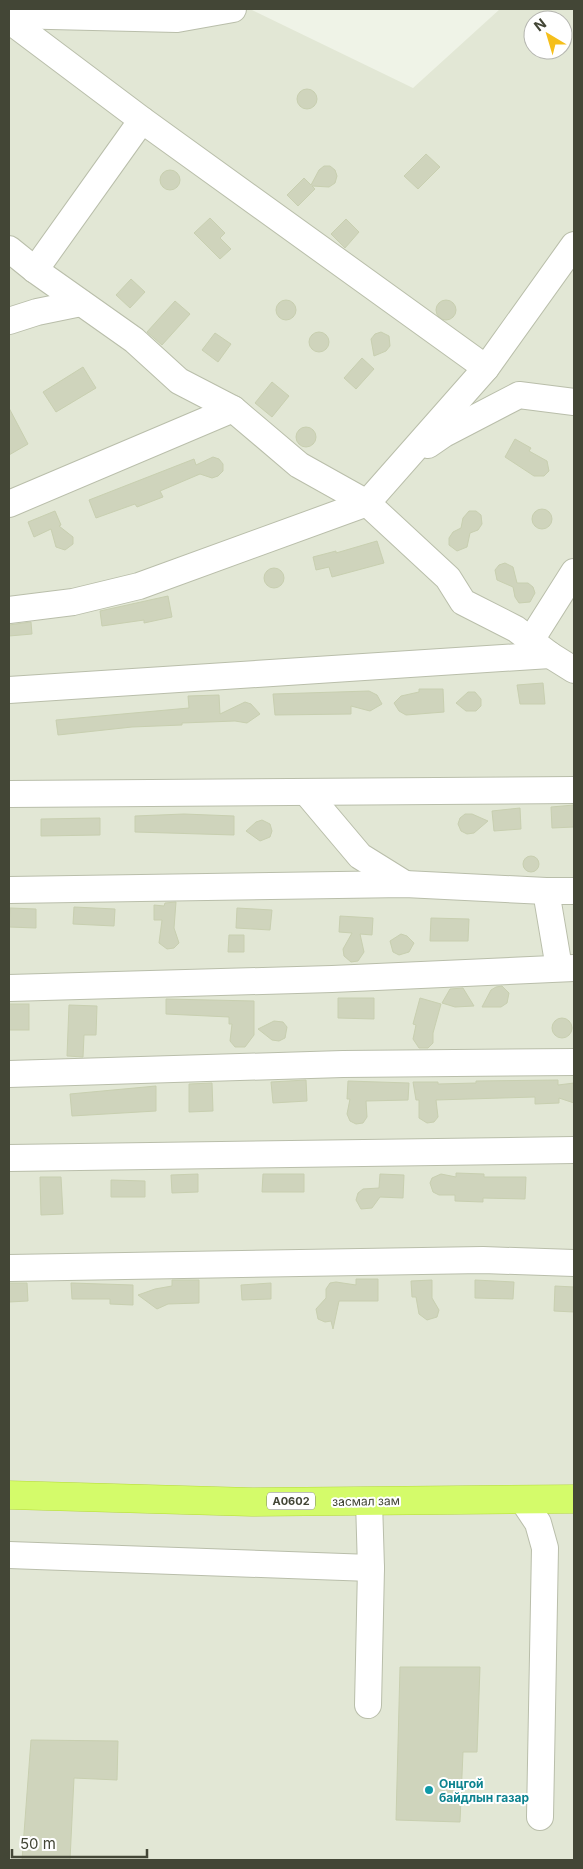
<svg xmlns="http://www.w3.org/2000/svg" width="583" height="1869" font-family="Inter,sans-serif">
<rect width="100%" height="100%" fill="#eff3e7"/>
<!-- residential -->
<path fill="#e2e7d5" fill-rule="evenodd" d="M9,9H250L413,88L500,9H574V1860H9ZM533,20H563V50H533Z"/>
<!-- building -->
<g fill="#cfd4bc" stroke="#c8cfb0">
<circle cx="307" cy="99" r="10"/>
<polygon points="426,154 440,167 418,189 404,176"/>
<polygon points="324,166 330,166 335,170 337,176 335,183 329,187 312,186 315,189 298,206 287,195 304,178 311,185 319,170"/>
<circle cx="170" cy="180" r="10"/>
<polygon points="210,218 225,233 220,238 231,249 220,259 194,233"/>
<polygon points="346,219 359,232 345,248 331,234"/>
<polygon points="131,279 145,292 130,308 116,295"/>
<circle cx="286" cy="310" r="10"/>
<circle cx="446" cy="310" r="10"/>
<polygon points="175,301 190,314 162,345 147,332"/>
<circle cx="319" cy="342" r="10"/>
<polygon points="381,332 389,336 390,346 386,351 374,356 371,339 375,334"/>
<polygon points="215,333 231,344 218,362 202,350"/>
<polygon points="362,358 374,369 356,389 344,378"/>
<polygon points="83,367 96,388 56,412 43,392"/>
<polygon points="272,382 289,396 272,417 255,403"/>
<polygon points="9,408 28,444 9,455"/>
<circle cx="306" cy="437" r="10"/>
<polygon points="515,439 531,448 529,451 547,461 549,471 544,476 534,476 505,457"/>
<polygon points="213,457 219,459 223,464 223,471 218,476 212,478 200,474 160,491 163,497 137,507 135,504 96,518 89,500 194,459 196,465"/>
<circle cx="542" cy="519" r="10"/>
<polygon points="55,511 61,525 59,526 73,537 73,544 65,550 56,547 51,529 34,537 28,522"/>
<polygon points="469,511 476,511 481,515 482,524 478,530 470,533 467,547 457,551 449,545 449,538 453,532 461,528 463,518"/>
<polygon points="377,541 384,563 332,577 329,567 316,570 313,557 336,551 336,553"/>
<polygon points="505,563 513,567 517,583 528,583 533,587 535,593 530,602 519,603 515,597 513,587 497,580 495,570 499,565"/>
<circle cx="274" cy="578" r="10"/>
<polygon points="168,596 172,617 144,623 144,620 102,626 100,611"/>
<polygon points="31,622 32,634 9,636 9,625"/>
<polygon points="543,683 545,704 520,704 517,685"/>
<polygon points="419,689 443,689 444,712 406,715 399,711 394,703 401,696 419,692"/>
<polygon points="369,691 377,695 382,704 370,711 351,706 351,714 275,715 273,694"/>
<polygon points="468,692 475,692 481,699 481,706 476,711 466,711 456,703"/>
<polygon points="219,695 220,714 245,702 251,704 260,714 247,723 235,721 182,723 182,725 132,727 58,735 56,720 189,708 188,696"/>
<polygon points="574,805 574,827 552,828 551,807"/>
<polygon points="520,808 521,829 494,831 492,811"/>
<polygon points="184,814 234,816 234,835 135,832 135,816"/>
<polygon points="465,814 472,814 488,821 474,833 467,834 461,831 458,824 460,818"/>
<polygon points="100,818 100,835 41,836 41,819"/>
<polygon points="262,820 270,824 272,831 270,837 260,841 246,831 256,822"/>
<circle cx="531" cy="864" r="8"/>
<polygon points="176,902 174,928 179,943 174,948 167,949 159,943 162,920 154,920 154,905 164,906 165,903"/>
<polygon points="74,907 115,909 114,926 73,924"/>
<polygon points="10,908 36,909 36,928 9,927"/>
<polygon points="237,908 272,910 270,930 236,928"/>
<polygon points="340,916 373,918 372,935 360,934 364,952 358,961 351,962 344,956 343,949 352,933 339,932"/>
<polygon points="431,918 469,919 468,941 430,941"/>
<polygon points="401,934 407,936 414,943 409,952 399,955 393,952 390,941"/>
<polygon points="229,935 244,935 244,952 228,952"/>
<polygon points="502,986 509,993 507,1003 501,1007 482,1007 491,990 496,987"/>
<polygon points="463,988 474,1006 455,1007 442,1003 450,989"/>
<polygon points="338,998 374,998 374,1019 338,1018"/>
<polygon points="420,998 441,1004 433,1033 433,1043 428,1048 419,1048 413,1039 416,1025 413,1024"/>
<polygon points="166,999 254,1001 254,1035 245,1047 235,1047 230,1041 232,1024 229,1024 229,1017 166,1014"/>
<rect x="9" y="1004" width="20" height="26"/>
<polygon points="69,1005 97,1006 96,1035 84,1035 83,1057 67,1056"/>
<circle cx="562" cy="1028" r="10"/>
<polygon points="274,1021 283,1022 287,1027 285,1038 279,1041 272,1040 258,1029"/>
<polygon points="306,1080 307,1101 273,1103 271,1082"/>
<polygon points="558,1080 558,1085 574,1083 574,1103 559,1098 559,1103 535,1104 535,1097 436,1100 438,1117 434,1122 427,1123 419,1118 419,1100 416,1100 413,1082 438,1082 438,1084 476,1083 476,1081"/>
<polygon points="348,1081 409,1083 408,1100 366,1101 367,1117 363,1123 356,1124 350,1121 347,1114 350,1099 347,1099"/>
<polygon points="212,1083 213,1111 189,1112 189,1084"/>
<polygon points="156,1086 156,1111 72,1116 70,1094"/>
<polygon points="456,1173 484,1174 484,1177 526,1177 525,1199 483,1198 483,1202 455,1201 455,1195 439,1195 433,1192 430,1183 432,1178 441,1174 456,1177"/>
<polygon points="198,1174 198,1192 172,1193 171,1175"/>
<polygon points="263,1174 304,1174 304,1192 262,1192"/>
<polygon points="380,1174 404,1175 403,1198 380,1197 372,1208 361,1209 356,1200 358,1193 363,1189 379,1188"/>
<polygon points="40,1177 61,1177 63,1214 41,1215"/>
<polygon points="111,1180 145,1181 145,1197 111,1197"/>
<polygon points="356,1279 378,1279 378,1301 339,1301 333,1329 331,1321 325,1322 318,1319 316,1309 326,1298 326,1289 330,1283 336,1282 356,1285"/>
<polygon points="172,1280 199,1280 199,1303 168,1304 157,1309 138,1295 155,1289 172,1286"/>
<polygon points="432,1280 432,1298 439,1310 437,1317 427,1320 419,1314 416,1297 412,1297 411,1281"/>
<polygon points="475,1280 514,1282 513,1299 475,1298"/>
<polygon points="9,1283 27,1283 28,1301 9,1302"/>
<polygon points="71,1283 133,1285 133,1305 110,1304 110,1299 72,1299"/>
<polygon points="271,1283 271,1299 242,1300 241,1285"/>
<polygon points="555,1286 574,1287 574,1312 554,1311"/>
<polygon points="400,1667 480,1667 477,1752 463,1752 460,1822 396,1820"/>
<polygon points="31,1740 118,1741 117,1780 74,1778 70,1860 22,1860"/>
</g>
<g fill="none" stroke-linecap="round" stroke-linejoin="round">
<!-- minor casing -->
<g stroke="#b9beaa" stroke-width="28">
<g id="minor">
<polyline points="9,15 177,19 233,9"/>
<polyline points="9,20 142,120 486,368"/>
<polyline points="9,249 35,270 134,340 179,381 233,409 299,465 367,503 448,578 463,602 516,629 550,655 574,670"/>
<polyline points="35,270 142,120"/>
<polyline points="9,321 37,312 81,303"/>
<polyline points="428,445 444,434 519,395 574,402"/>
<polyline points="9,504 233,409"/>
<polyline points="9,610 73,602 139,586 367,503 486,368 574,245"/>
<polyline points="531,640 574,572"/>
<polyline points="9,690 550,655"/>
<polyline points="306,792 360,856 405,884"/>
<polyline points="9,794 574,790"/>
<polyline points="9,890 405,884 546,891 574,891"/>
<polyline points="546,891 559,968"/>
<polyline points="9,988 332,979 574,968"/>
<polyline points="9,1074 343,1064 574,1062"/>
<polyline points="9,1158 574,1150"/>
<polyline points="9,1268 483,1260 574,1263"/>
<polyline points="522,1499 538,1523 545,1548 540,1817"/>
<polyline points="9,1555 371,1568"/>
<polyline points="368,1705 371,1568 369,1501"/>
</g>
</g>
<!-- highway casing -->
<g stroke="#b5da3a" stroke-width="29">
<polyline id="highway" points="9,1495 252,1502 574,1499"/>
</g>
<!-- minor -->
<use href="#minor" stroke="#fff" stroke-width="26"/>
<!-- highway -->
<use href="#highway" stroke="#d4fb6a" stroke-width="28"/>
</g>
<!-- markers -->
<circle fill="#0f9aa8" stroke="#fff" stroke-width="2" cx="429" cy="1790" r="5"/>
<g text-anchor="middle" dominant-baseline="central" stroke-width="4" stroke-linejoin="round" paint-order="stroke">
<!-- shield labels -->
<rect fill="#fff" stroke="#7b7e72" stroke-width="1" x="267" y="1492.5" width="48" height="17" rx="4"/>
<g font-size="11" font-weight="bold" fill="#434636">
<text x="291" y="1501">A0602</text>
</g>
<!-- street labels -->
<g font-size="12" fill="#434636" stroke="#fff">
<text transform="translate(366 1501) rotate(-1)">засмал зам</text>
</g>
<!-- culture labels -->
<g font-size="12" font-weight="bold" fill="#0d838f" stroke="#fff" text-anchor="start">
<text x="439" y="1783">Онцгой<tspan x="439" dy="14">байдлын газар</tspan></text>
</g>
</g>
<!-- border -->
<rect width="583" height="1869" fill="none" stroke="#434636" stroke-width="20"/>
<!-- north arrow -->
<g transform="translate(548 35) rotate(322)"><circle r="24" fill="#ffffff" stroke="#b4b5af"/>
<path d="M0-4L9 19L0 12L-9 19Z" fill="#f5bf1b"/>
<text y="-8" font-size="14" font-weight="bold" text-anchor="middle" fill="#434636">N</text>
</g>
<!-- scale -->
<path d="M12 1849v8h135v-8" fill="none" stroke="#434636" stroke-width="2.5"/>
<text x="20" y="1849" font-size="15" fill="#434636" stroke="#ffffff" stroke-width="4" paint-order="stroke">50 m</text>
</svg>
